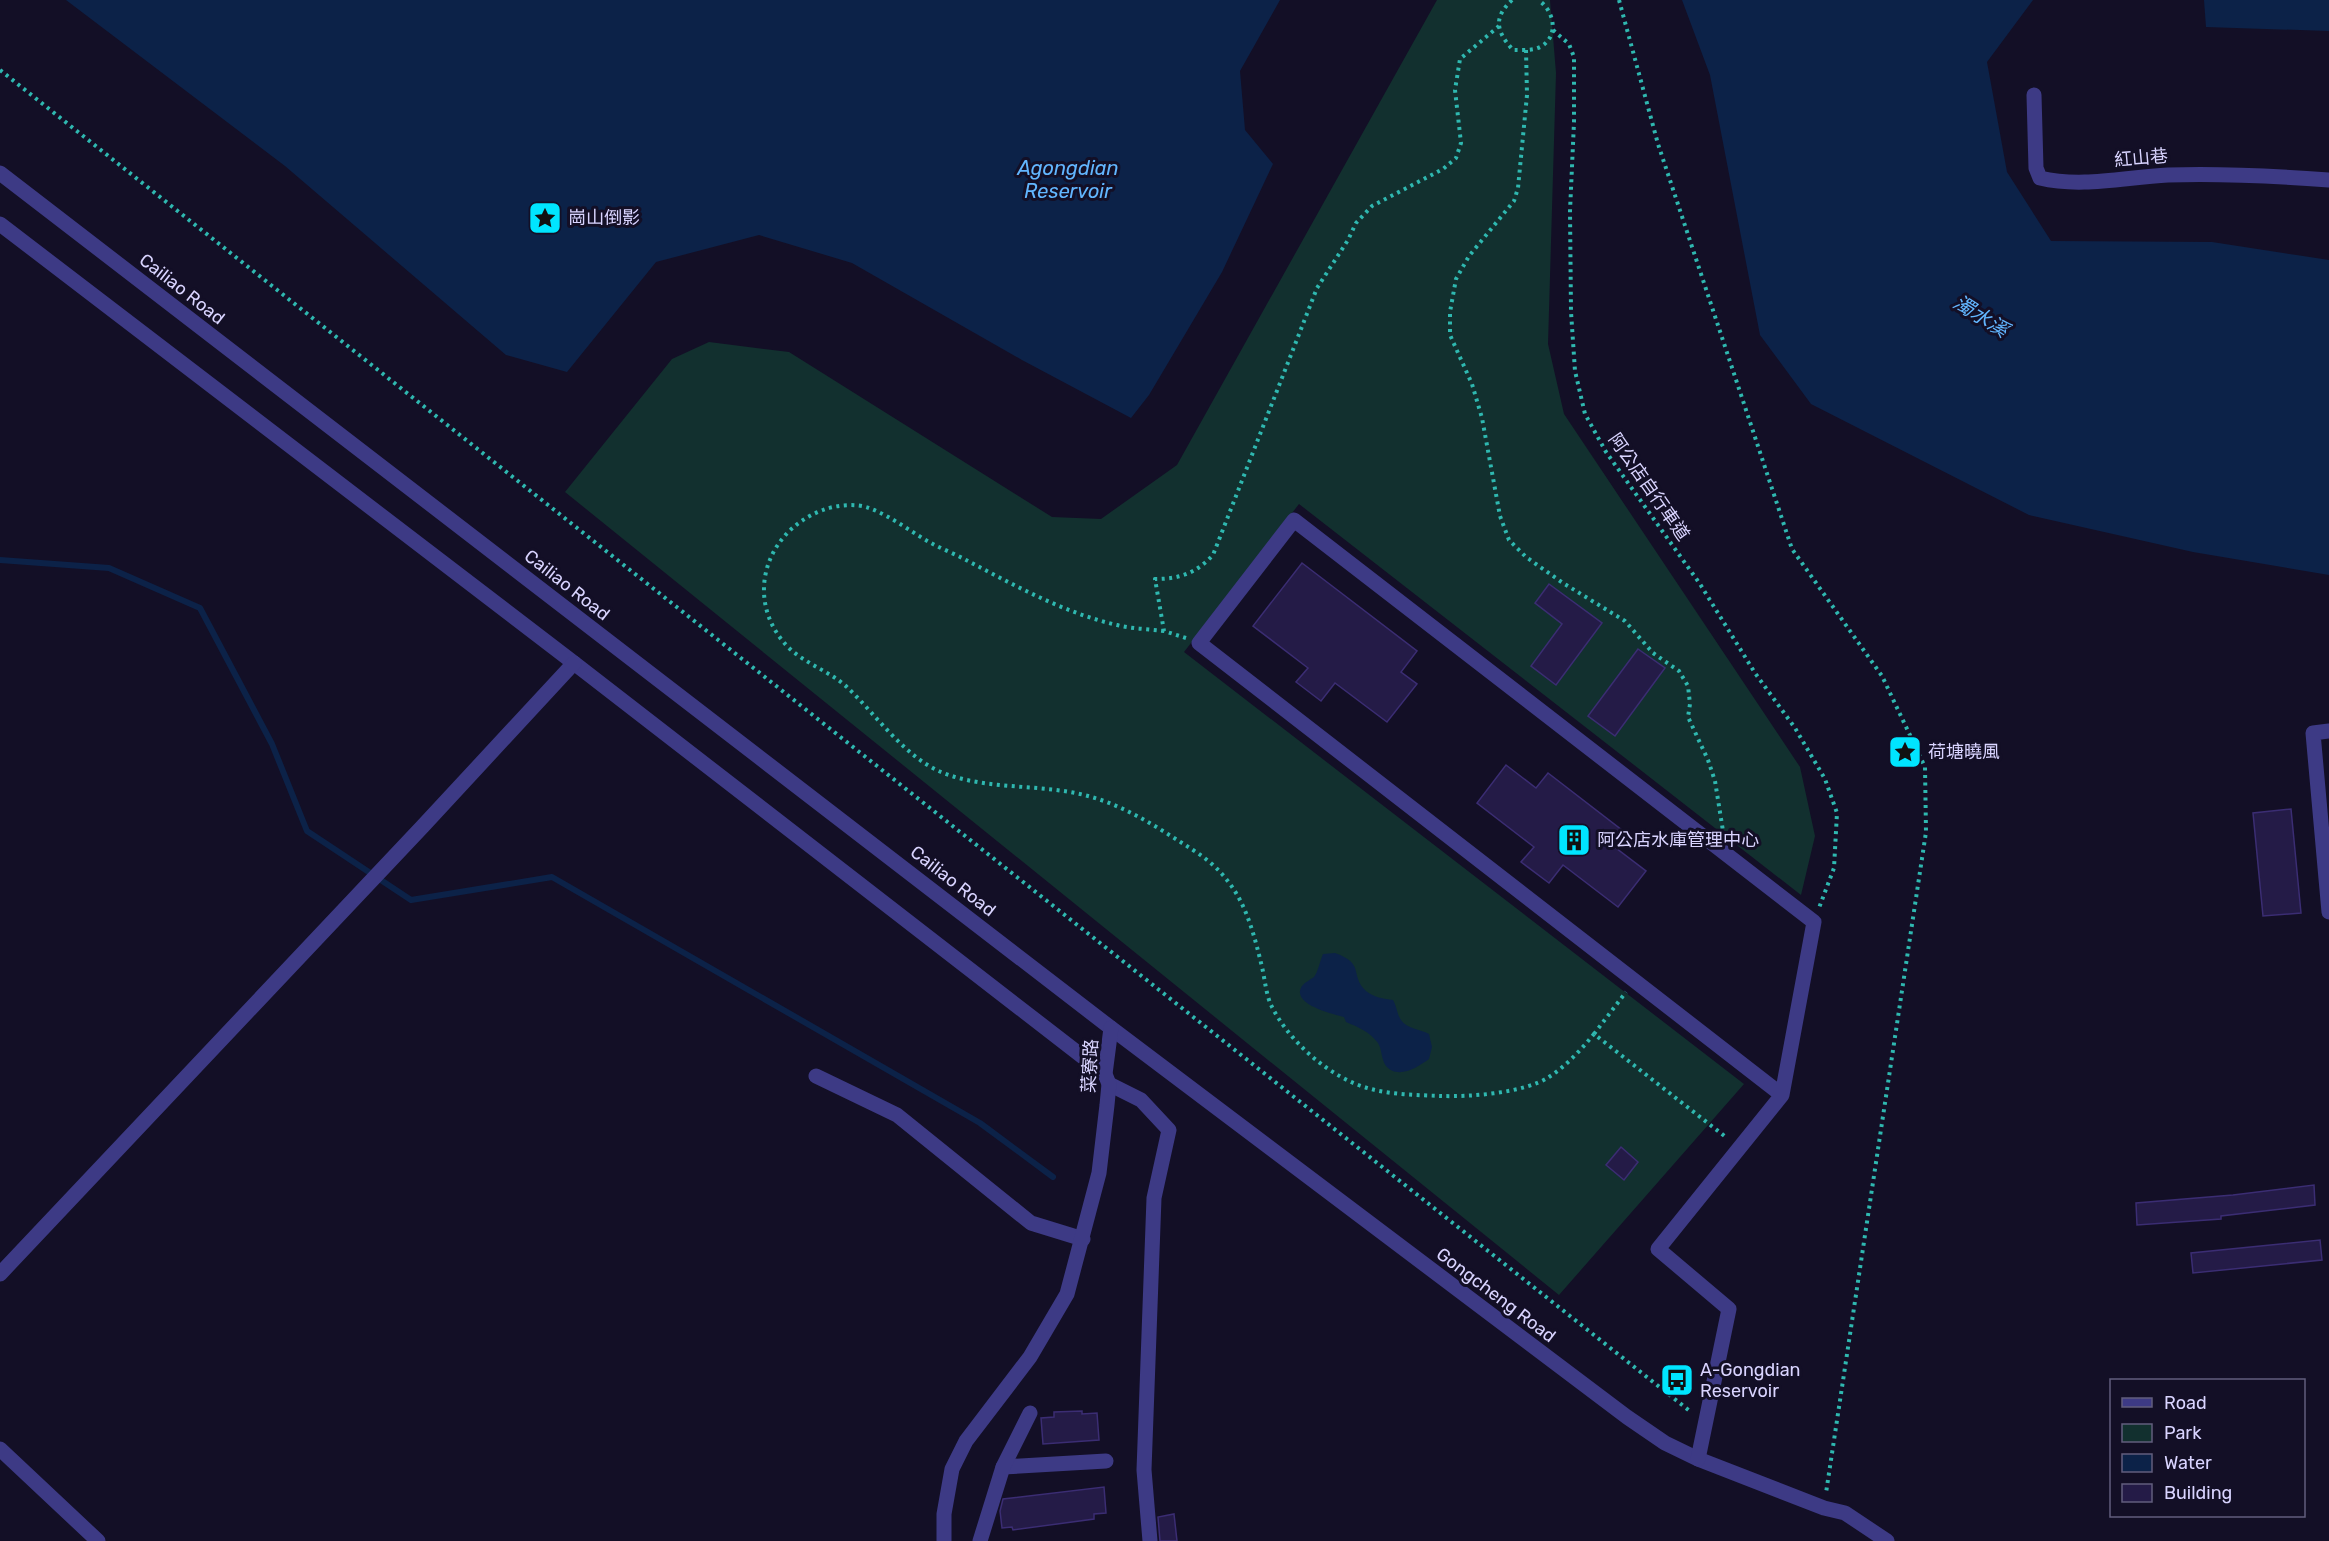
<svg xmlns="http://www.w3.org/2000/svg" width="2329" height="1541" font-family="Rubik,'Noto Sans TC',sans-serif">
<rect width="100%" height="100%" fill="#130f26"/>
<!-- green -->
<polygon fill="#12302f" points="1437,0 1550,0 1556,73 1548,344 1564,414 1800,767 1815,836 1801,895 1299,504 1184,652 1744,1084 1559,1295 565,492 672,359 709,342 789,352 1052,517 1101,519 1177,465"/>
<!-- water -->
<g fill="#0c2248">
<polygon points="66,0 1280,0 1240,71 1245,130 1273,164 1222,272 1149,395 1131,418 1022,360 852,263 759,235 656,262 567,372 506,355 285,166"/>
<polygon points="1682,0 2033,0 1987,62 2007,172 2051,241 2212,242 2329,260 2329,575 2193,552 2029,515 1811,404 1760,335 1710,75"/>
<polygon points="2204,0 2329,0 2329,31 2206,27"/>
<path d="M1335,953C1366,964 1349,975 1366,991C1373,997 1384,999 1393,1000C1397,1007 1397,1014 1401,1020C1407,1029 1420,1029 1429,1034L1432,1047L1429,1059C1418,1067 1398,1080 1386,1066C1381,1059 1382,1049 1378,1043C1370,1032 1358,1027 1346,1022L1344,1017C1333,1014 1290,1004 1302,986C1305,982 1310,980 1314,977C1318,972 1320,961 1323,954Z"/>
</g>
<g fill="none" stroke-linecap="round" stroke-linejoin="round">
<!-- stream -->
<polyline stroke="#0c2248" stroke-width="6" points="0,560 109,568 200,608 272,744 307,831 411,900 552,877 980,1123 1053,1177"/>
</g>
<!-- building -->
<g fill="#241b47" stroke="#3b2d73" stroke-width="1.5">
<polygon points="1302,563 1417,651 1401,672 1417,684 1387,722 1335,683 1321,701 1296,682 1308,668 1253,626"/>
<polygon points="1549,584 1602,623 1556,685 1531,666 1562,624 1535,603"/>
<polygon points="1638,649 1665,668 1615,736 1588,716"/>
<polygon points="1506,765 1536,788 1548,773 1627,834 1616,848 1646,871 1618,907 1563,865 1549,883 1521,862 1534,847 1477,803"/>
<polygon points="2291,809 2301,913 2263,916 2253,813"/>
<polygon points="1621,1147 1638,1162 1624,1180 1606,1165"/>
<polygon points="2314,1185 2315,1205 2221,1216 2221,1219 2137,1225 2136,1203 2233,1195"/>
<polygon points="2320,1240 2322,1260 2193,1273 2191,1253"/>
<polygon points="1082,1411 1082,1414 1097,1413 1099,1440 1043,1444 1041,1418 1054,1417 1054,1412"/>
<polygon points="1104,1487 1106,1513 1094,1514 1094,1519 1013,1530 1012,1527 1002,1528 1000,1511 1003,1499"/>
<polygon points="1174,1514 1177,1541 1160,1541 1158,1517"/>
</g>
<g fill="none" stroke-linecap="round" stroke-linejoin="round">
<!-- path -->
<g stroke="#2fb8b0" stroke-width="4" stroke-dasharray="3 4.5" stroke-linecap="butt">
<path d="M1512,0C1493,18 1496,31 1513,50C1522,50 1534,51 1542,46C1560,34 1553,9 1538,0"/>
<polyline points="1619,0 1658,144 1792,549 1882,676 1925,767 1926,832 1826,1493"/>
<polyline points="1553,30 1569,44 1574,57 1574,122 1570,211 1571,312 1575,371 1585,414 1606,452 1700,584 1755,673 1795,728 1825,779 1837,813 1834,868 1819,908"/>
<polyline points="1526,50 1527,95 1518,188 1514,201 1469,256 1456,279 1450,312 1450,335 1472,384 1482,418 1500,516 1509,540 1526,557 1563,583 1625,621 1653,653 1679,671 1688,686 1690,704 1688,717 1708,760 1715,781 1723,831"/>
<polyline points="0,70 1691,1412"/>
<path d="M1164,631C1149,629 1132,629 1117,625C1064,613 1014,585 966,560C955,554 942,549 931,543C911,532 891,516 869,508C856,503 836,505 823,510C763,532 743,603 790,649C808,665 831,672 848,688C876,715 905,757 941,772C987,791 1041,783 1088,796C1126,806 1160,829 1193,850C1239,879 1250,917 1262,967C1265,980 1266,994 1271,1005C1289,1042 1331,1079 1371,1089C1393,1095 1419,1095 1441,1096C1471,1097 1524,1093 1549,1077C1566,1066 1581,1050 1594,1034L1727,1138"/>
<path d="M1186,638L1164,631L1155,579C1180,579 1196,573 1213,555L1317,288L1348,240L1356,223L1372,206L1443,169L1456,158L1461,143L1455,90L1460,59L1499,26"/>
<polyline points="1594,1034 1626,992"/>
</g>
<!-- minor -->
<g stroke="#3d3a85" stroke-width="15">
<path d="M2034,95L2036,168L2040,178C2082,188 2125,177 2168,175C2222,173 2275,176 2329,180"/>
<polyline points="0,173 1111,1028 1627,1417 1665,1443 1698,1459 1824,1508 1845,1513 1887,1541"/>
<polyline points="0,224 574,663 1105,1074"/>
<polyline points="2329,731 2313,733 2329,912"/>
<polyline points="816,1076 897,1115 1031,1223 1083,1239"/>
<polyline points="1109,1084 1141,1100 1169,1130 1154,1198 1144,1470 1150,1541"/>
<polyline points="0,1274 423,826 574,663"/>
<polyline points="0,1449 98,1541"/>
<polyline points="1698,1459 1729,1309 1658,1249 1782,1095 1814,922 1294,520 1199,643 1782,1095"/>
<polyline points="1003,1467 1106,1461"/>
<polyline points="944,1541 944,1514 952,1469 966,1441 1030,1357 1067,1294 1099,1173 1107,1105 1109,1084 1105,1074 1111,1028"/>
<polyline points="980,1541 1003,1467 1030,1413"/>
</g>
</g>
<!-- icons -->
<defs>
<g id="sight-square" transform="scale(1.725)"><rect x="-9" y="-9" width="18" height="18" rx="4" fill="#00e5ff" stroke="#130f26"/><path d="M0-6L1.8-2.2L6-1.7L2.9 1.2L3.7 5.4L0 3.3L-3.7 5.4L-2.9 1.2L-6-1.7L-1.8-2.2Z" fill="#111"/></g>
<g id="building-square" transform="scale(1.725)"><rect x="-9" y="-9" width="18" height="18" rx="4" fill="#00e5ff" stroke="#130f26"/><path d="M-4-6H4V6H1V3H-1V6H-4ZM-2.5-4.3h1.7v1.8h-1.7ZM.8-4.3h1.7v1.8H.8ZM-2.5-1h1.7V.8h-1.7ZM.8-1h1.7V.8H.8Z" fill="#111"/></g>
<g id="bus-square" transform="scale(1.725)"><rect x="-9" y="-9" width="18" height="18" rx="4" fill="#00e5ff" stroke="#130f26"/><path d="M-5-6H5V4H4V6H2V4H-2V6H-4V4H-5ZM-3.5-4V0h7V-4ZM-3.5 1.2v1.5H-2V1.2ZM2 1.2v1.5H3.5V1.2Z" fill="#111"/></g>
</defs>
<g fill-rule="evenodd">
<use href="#sight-square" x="545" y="218"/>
<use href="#sight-square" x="1905" y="752"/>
<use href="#building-square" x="1574" y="840"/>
<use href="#bus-square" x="1677" y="1380"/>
</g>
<g text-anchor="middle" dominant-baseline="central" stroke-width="6" stroke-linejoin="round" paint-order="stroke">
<!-- street labels -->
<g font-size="18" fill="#d9d4ff" stroke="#130f26">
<text transform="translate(2141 158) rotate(-5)">紅山巷</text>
<text transform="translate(182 289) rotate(38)">Cailiao Road</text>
<text transform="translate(1649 487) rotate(55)">阿公店自行車道</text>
<text transform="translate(567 585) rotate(38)">Cailiao Road</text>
<text transform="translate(953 881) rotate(38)">Cailiao Road</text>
<text transform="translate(1090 1066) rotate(-87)">菜寮路</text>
<text transform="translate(1496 1295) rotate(37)">Gongcheng Road</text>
</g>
<!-- poi labels -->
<g font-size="18" fill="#d9d4ff" stroke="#130f26" text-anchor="start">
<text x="568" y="218">崗山倒影</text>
<text x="1928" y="752">荷塘曉風</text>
<text x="1597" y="840">阿公店水庫管理中心</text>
<text x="1700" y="1370">A-Gongdian<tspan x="1700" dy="21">Reservoir</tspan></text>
</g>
<!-- water labels -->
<g font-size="20" font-style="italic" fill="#62b6ff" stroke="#130f26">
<text x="1068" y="168">Agongdian<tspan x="1068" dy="23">Reservoir</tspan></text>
<text transform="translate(1981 316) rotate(32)">濁水溪</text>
</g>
</g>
<!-- legend -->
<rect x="2110" y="1379" width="195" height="138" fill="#130f26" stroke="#625e7d" stroke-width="1.5"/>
<rect x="2122" y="1398" width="30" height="9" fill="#3d3a85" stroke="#625e7d" stroke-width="1.5"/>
<text x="2164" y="1409" font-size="18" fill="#d9d4ff">Road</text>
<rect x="2122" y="1424" width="30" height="18" fill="#12302f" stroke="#625e7d" stroke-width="1.5"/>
<text x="2164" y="1439" font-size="18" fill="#d9d4ff">Park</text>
<rect x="2122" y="1454" width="30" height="18" fill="#0c2248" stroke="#625e7d" stroke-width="1.5"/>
<text x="2164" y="1469" font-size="18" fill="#d9d4ff">Water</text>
<rect x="2122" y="1484" width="30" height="18" fill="#241b47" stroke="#625e7d" stroke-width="1.5"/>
<text x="2164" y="1499" font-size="18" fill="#d9d4ff">Building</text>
</svg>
